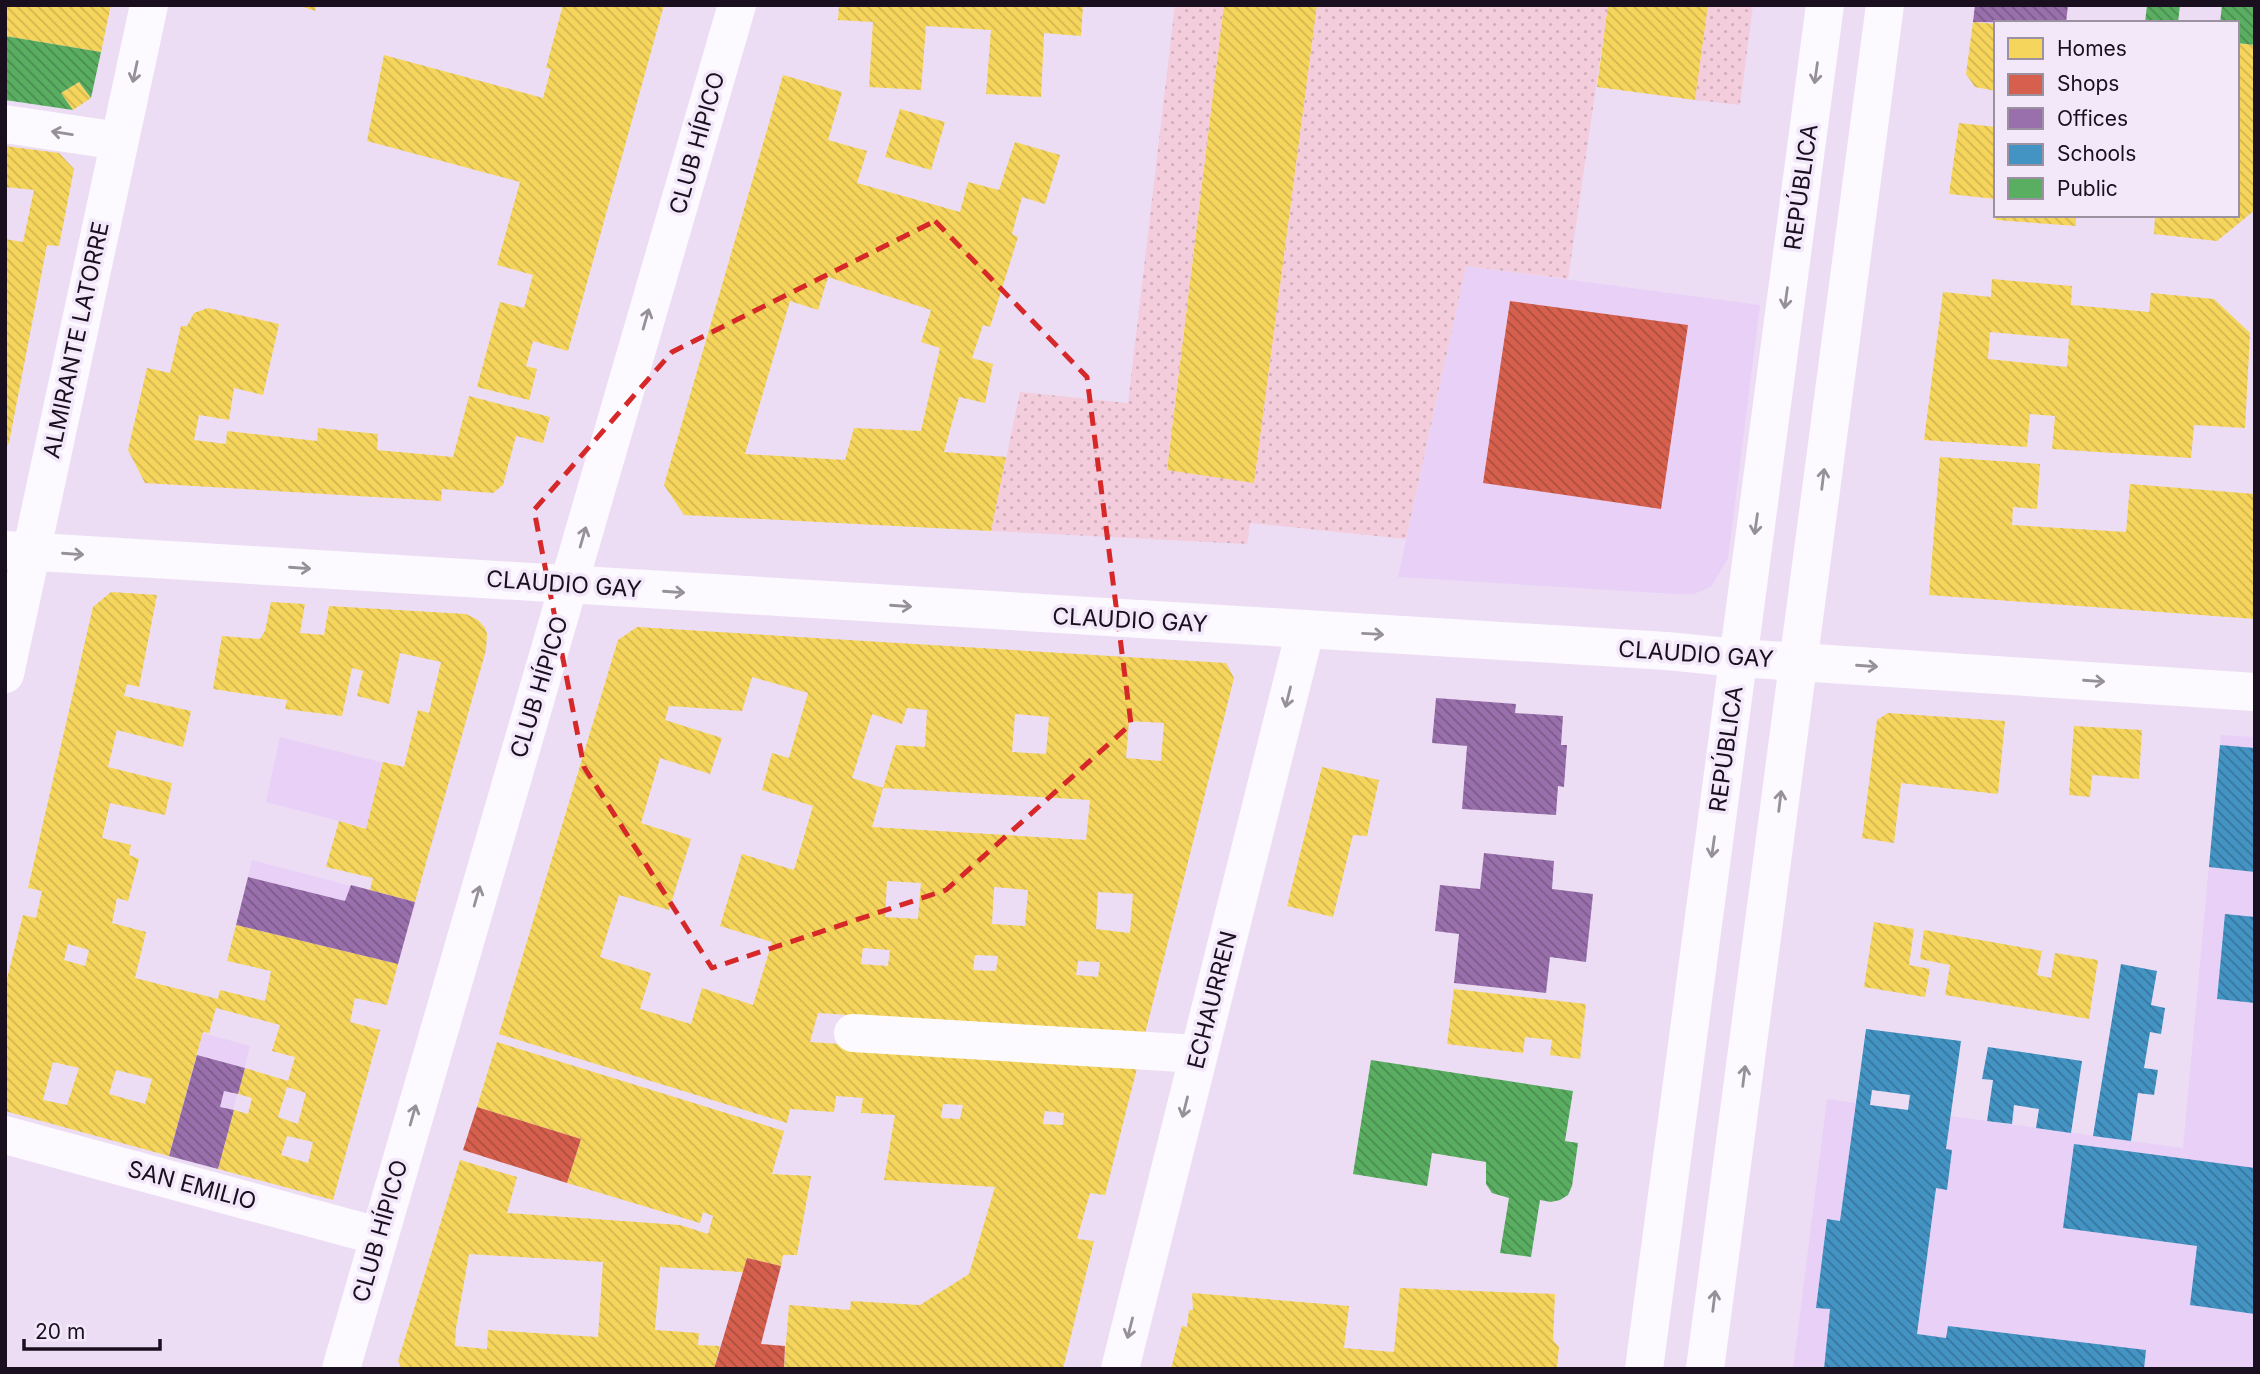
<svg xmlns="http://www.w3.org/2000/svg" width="2260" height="1374" font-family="Inter,sans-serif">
<defs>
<pattern id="park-dots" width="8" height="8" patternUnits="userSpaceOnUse" patternTransform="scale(1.75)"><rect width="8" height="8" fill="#f3cddb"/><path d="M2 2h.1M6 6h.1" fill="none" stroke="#d0afbc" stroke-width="1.8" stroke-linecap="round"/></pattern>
<pattern id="homes-back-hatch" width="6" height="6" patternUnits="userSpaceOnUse" patternTransform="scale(1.75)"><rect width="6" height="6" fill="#f6d55c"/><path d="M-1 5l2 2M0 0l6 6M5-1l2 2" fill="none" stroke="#d2b650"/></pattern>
<pattern id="shops-back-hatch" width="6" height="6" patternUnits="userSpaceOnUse" patternTransform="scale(1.75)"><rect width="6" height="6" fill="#d6604d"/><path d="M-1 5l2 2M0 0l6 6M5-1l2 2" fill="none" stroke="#ad4e3f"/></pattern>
<pattern id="offices-back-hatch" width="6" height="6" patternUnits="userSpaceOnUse" patternTransform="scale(1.75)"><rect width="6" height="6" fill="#9970ab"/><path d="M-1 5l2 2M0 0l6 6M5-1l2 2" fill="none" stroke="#7c5a8b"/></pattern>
<pattern id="schools-back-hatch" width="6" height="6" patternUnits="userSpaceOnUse" patternTransform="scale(1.75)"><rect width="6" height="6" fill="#4393c3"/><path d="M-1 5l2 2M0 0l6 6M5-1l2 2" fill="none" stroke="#37769e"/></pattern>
<pattern id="public-back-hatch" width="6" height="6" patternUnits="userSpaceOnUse" patternTransform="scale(1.75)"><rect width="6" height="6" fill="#5aae61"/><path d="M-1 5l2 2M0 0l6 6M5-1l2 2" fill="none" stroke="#4a8c4f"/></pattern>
</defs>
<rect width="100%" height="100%" fill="#ecddf5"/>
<!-- built -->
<g fill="#e9d0f7">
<polygon points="1466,266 1760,305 1728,558 1711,587 1694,594 1676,594 1398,577"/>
<polygon points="2221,735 2255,737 2255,1369 1793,1369 1827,1099 2183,1148"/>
<polygon points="280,737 449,779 432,845 266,802"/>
<polygon points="252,860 416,903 398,962 237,923"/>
<polygon points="203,1033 250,1046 218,1167 171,1155"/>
</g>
<!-- park -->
<g fill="url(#park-dots)">
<polygon points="1175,5 1224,5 1167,469 1254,483 1317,5 1608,5 1568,279 1466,266 1406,539 1250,523 1247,544 991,531 1020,392 1128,403"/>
<polygon points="1708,5 1753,5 1740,105 1695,100"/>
</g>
<!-- homes -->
<g fill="url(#homes-back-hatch)" fill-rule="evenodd">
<polygon points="5,5 111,5 101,52 5,36"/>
<polygon points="297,5 316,5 315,11"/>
<polygon points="563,5 664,5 568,351 533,341 526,366 537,369 529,400 477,387 500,302 524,308 533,275 497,265 520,182 367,141 384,55 543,98 551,69 546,68"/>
<polygon points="839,5 1083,5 1081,36 1044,33 1041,97 986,94 991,30 926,26 921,90 869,87 873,22 838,20"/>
<polygon points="1224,5 1317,5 1254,483 1167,470"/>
<polygon points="1608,5 1708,5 1695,100 1597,87"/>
<polygon points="1973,22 1996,24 1996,91 1975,87 1966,74"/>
<polygon points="2237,43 2255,45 2255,210 2217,241 2154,234 2155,215 2237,215"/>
<path d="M783,75L842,92L828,140L867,151L857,183L960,212L968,182L999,190L1015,142L1060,155L1045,204L1022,197L1012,234L1018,237L990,327L983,325L972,358L993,364L985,403L959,397L944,452L1006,457L991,531L684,515L664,485ZM828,277L931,310L921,342L940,348L921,431L854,428L845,460L745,454L790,301L818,310Z"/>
<polygon points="79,82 91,98 73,110 61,93"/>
<polygon points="900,109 945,122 931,170 885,157"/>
<polygon points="1959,123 1996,127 1996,199 1949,194"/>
<polygon points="5,146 59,153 74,169 59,246 47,245 9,443 5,450 5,239 23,242 34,190 5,187"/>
<polygon points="1996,215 2076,215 2076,226 1996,220"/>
<path d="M1992,279L2072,286L2071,305L2149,312L2151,293L2214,299L2250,333L2245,428L2194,425L2191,458L2052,449L2055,416L2030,414L2027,447L1924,440L1943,292L1991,297ZM1990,332L2069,339L2067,367L1988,359Z"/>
<polygon points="208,308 279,324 263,395 234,388 229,420 199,415 194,440 226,444 227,431 317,441 318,428 378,434 377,450 453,457 469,396 550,417 543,443 516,436 503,485 493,493 442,489 441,501 145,483 128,450 147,368 170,373 181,326 187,326 194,313"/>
<polygon points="1940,457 2040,464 2037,509 2013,507 2012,525 2126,532 2130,484 2255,494 2255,619 1929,595"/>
<path d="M111,592L157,595L139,687L127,684L124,696L191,711L183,747L117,730L108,767L172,783L165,815L110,803L102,838L131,845L129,855L139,859L128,901L117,898L112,923L146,932L135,978L218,999L220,990L265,1001L271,971L227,961L236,925L398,964L387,1005L355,998L350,1022L380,1030L333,1200L218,1169L234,1110L248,1114L252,1098L238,1094L245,1068L288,1081L295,1057L272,1051L280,1025L216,1008L209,1033L203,1032L169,1156L5,1111V987L23,915L36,918L42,891L28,888L93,607ZM68,944L89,950L85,966L64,960ZM53,1062L79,1068L67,1105L43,1100ZM116,1070L152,1079L145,1104L109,1094ZM287,1087L306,1093L298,1124L278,1117ZM287,1136L313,1142L308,1163L281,1155Z"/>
<polygon points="271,602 305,604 300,633 324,635 329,606 466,614 478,620 485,628 487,634 486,650 415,902 370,890 373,878 326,867 339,821 366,829 383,762 404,767 418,710 429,713 441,662 400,653 389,704 357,696 363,671 352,668 342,716 285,709 287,700 213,689 222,636 260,639 265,631"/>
<path d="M637,627L1226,663L1234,678L1145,1034L818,1013L810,1042L1138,1064L1105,1195L1090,1193L1077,1239L1094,1241L1063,1369H784L789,1305L850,1310L851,1301L920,1305L969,1274L995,1187L884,1180L895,1115L861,1113L863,1098L836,1096L834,1112L790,1109L787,1123L499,1034L618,640ZM752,677L808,693L789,758L772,753L762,790L813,806L794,870L742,854L720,926L772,942L753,1005L702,988L691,1024L640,1009L651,973L600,957L619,895L669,910L691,839L641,823L660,758L710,774L722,738L665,720L669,706L742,711ZM907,708L927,710L925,747L896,745L883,788L1090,800L1086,840L872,827L883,788L852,778L872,714L902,724ZM1015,714L1049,717L1046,754L1012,752ZM1129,721L1164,723L1161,761L1126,758ZM887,881L921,883L918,919L885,917ZM994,887L1028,890L1025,926L992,924ZM1098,892L1133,894L1130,933L1096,929ZM863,948L890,950L888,966L861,964ZM975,955L998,956L996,971L973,970ZM1078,961L1100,962L1098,977L1076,975ZM943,1104L963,1105L960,1119L941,1118ZM1045,1111L1064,1113L1063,1125L1043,1124Z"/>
<polygon points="1888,713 2005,721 1998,794 1901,783 1894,843 1862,838 1877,720"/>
<polygon points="2074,726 2142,730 2139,779 2092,775 2090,797 2069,795"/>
<polygon points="1322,767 1379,780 1367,836 1353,835 1333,917 1287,906"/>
<polygon points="1874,922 1914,929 1909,965 1930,969 1925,997 1864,987"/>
<polygon points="1924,930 2042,951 2037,975 2051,978 2055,953 2098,960 2089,1019 1945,995 1950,965 1920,959"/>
<polygon points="1454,989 1586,1004 1580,1059 1550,1055 1552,1040 1525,1037 1523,1053 1447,1044"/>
<path d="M497,1042L784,1131L772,1174L811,1176L797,1255H783L781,1266L747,1258L743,1272L660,1267L655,1330L699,1333L698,1345L720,1346L714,1369H402L398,1361L460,1160L517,1177L507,1213L680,1225L708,1234L713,1216L703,1212L700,1223L567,1183L581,1139L477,1107ZM469,1254L603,1262L598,1337L488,1330L487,1349L455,1346L456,1328Z"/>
<polygon points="1400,1288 1555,1294 1553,1340 1559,1347 1557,1369 1171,1369 1182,1326 1187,1327 1189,1310 1193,1310 1192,1293 1349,1306 1344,1348 1394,1352"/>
</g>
<!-- shops -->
<g fill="url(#shops-back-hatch)">
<polygon points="1510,301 1688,325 1661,509 1483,483"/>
<polygon points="477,1107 581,1139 567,1183 463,1150"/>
<polygon points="747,1258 781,1266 761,1344 785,1346 784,1369 714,1369"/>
</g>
<!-- offices -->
<g fill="url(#offices-back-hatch)">
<polygon points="1975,5 2068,5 2066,23 1973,22"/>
<polygon points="1436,698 1516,704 1515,713 1563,716 1561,745 1567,745 1564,787 1558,786 1556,815 1462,809 1467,746 1432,743"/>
<polygon points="1484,853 1554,861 1552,889 1593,894 1586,962 1550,957 1546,993 1454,983 1459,934 1435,931 1440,885 1480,889"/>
<polygon points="248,877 345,901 351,885 415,902 398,964 236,925"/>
<polygon points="197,1055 245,1068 238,1094 224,1091 220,1107 234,1110 218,1169 169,1156"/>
</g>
<!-- schools -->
<g fill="url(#schools-back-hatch)" fill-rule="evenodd">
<polygon points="2220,745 2255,748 2255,872 2209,867"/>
<polygon points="2225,914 2255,917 2255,1003 2217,999"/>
<polygon points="2121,964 2157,971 2151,1005 2165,1008 2161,1034 2150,1032 2144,1068 2158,1070 2154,1095 2138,1093 2131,1141 2093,1136"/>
<path d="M1866,1029L1961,1041L1946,1149L1952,1150L1947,1190L1936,1188L1917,1334L1946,1338L1948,1326L2146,1350L2144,1369H1824L1830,1309L1816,1308L1827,1219L1840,1221ZM1872,1090L1910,1095L1908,1110L1870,1105Z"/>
<polygon points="1988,1047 2082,1061 2071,1133 2036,1128 2039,1109 2014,1105 2012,1124 1987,1121 1993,1080 1982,1079"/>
<polygon points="2074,1144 2255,1168 2255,1314 2190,1305 2197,1246 2063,1228"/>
</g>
<!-- public -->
<g fill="url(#public-back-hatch)">
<polygon points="2147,5 2180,5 2178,23 2145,23"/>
<polygon points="2222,5 2255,5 2255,45 2237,43 2237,23 2220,23"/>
<polygon points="5,36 101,52 91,98 79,82 61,93 73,110 5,100"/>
<polygon points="1371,1060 1573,1091 1565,1141 1578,1143 1572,1186 1568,1195 1560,1200 1551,1202 1540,1200 1531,1257 1500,1253 1509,1198 1492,1193 1486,1184 1486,1162 1432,1153 1427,1186 1353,1174"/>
</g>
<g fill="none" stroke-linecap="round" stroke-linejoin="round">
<!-- minor -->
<g stroke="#fcfafe" stroke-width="38">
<polyline points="5,124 119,141"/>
<polyline points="5,550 1667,651 1738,658 2255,692"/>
<polyline points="853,1033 1198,1054"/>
<polyline points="5,1135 378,1236"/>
<polyline points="1120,1369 1305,631"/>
<polyline points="1644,1369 1825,5"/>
<polyline points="1705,1369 1885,5"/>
</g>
<!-- secondary -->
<g stroke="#fcfafe" stroke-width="38">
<polyline points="5,674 149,5"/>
<polyline points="341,1369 737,5"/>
</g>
</g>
<!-- one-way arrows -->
<defs><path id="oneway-shaft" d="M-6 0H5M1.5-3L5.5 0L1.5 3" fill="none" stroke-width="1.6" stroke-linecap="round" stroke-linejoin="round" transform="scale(1.75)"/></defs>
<g stroke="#969099">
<use href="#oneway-shaft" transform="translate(135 72) rotate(102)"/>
<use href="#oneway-shaft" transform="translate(1816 73) rotate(98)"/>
<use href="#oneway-shaft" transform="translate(62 133) rotate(-171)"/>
<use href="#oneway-shaft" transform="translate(1786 298) rotate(98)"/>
<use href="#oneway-shaft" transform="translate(646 319) rotate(-74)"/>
<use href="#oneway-shaft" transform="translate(1823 479) rotate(-83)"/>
<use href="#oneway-shaft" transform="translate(1756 524) rotate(98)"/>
<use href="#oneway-shaft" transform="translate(583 537) rotate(-74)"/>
<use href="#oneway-shaft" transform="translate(73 554) rotate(4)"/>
<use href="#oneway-shaft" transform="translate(300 568) rotate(4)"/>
<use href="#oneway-shaft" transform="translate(674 592) rotate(4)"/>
<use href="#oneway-shaft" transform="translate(901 606) rotate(4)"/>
<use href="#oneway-shaft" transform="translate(1373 634) rotate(3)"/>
<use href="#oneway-shaft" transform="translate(1867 666) rotate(4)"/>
<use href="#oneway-shaft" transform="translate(2094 681) rotate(4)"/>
<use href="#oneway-shaft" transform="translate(1288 697) rotate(104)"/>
<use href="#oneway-shaft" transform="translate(1780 801) rotate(-83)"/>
<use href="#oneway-shaft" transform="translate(1713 847) rotate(98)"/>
<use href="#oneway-shaft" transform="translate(477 896) rotate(-74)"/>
<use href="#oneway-shaft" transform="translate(1744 1076) rotate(-83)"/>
<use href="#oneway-shaft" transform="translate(1185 1107) rotate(104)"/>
<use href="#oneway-shaft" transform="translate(413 1115) rotate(-74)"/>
<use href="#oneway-shaft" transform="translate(1714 1301) rotate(-83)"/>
<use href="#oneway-shaft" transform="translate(1130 1328) rotate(104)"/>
</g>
<!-- marked area -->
<path fill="none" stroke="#d62828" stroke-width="5" stroke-dasharray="14 9" stroke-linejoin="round" d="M935,221L1087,377L1131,724L946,890L712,968L584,767L534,510L672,352Z"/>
<g text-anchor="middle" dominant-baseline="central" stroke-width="7" stroke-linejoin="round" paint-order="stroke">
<!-- street labels -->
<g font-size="23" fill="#190f1e" stroke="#f3e8f9">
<text transform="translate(697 143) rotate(-74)">CLUB HÍPICO</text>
<text transform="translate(1801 187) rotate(-82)">REPÚBLICA</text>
<text transform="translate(76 340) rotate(-78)">ALMIRANTE LATORRE</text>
<text transform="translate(564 584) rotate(4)">CLAUDIO GAY</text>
<text transform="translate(1130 620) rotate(3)">CLAUDIO GAY</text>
<text transform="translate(1696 654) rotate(4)">CLAUDIO GAY</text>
<text transform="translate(539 687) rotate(-73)">CLUB HÍPICO</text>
<text transform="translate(1726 749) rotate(-82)">REPÚBLICA</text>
<text transform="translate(1212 1000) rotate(-76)">ECHAURREN</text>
<text transform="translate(192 1185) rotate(15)">SAN EMILIO</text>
<text transform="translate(380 1231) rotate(-74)">CLUB HÍPICO</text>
</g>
</g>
<!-- border -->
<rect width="2260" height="1374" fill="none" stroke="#190f1e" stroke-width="14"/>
<!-- legend -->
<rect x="1994" y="21" width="245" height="196" fill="#f3e8f9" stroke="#9c91a1" stroke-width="2"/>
<rect x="2008" y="38" width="35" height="21" fill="#f6d55c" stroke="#9c91a1" stroke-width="2"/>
<text x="2057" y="56" font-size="21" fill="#190f1e">Homes</text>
<rect x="2008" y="74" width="35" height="21" fill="#d6604d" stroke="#9c91a1" stroke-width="2"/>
<text x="2057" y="91" font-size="21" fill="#190f1e">Shops</text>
<rect x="2008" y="108" width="35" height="21" fill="#9970ab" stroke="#9c91a1" stroke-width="2"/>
<text x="2057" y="126" font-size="21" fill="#190f1e">Offices</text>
<rect x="2008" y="144" width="35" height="21" fill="#4393c3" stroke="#9c91a1" stroke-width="2"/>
<text x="2057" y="161" font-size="21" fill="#190f1e">Schools</text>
<rect x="2008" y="178" width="35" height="21" fill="#5aae61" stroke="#9c91a1" stroke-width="2"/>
<text x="2057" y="196" font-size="21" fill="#190f1e">Public</text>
<!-- scale -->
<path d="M24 1339v10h136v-10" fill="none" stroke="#190f1e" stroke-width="3.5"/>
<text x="35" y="1339" font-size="21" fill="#190f1e" stroke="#f3e8f9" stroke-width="5" paint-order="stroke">20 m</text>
</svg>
